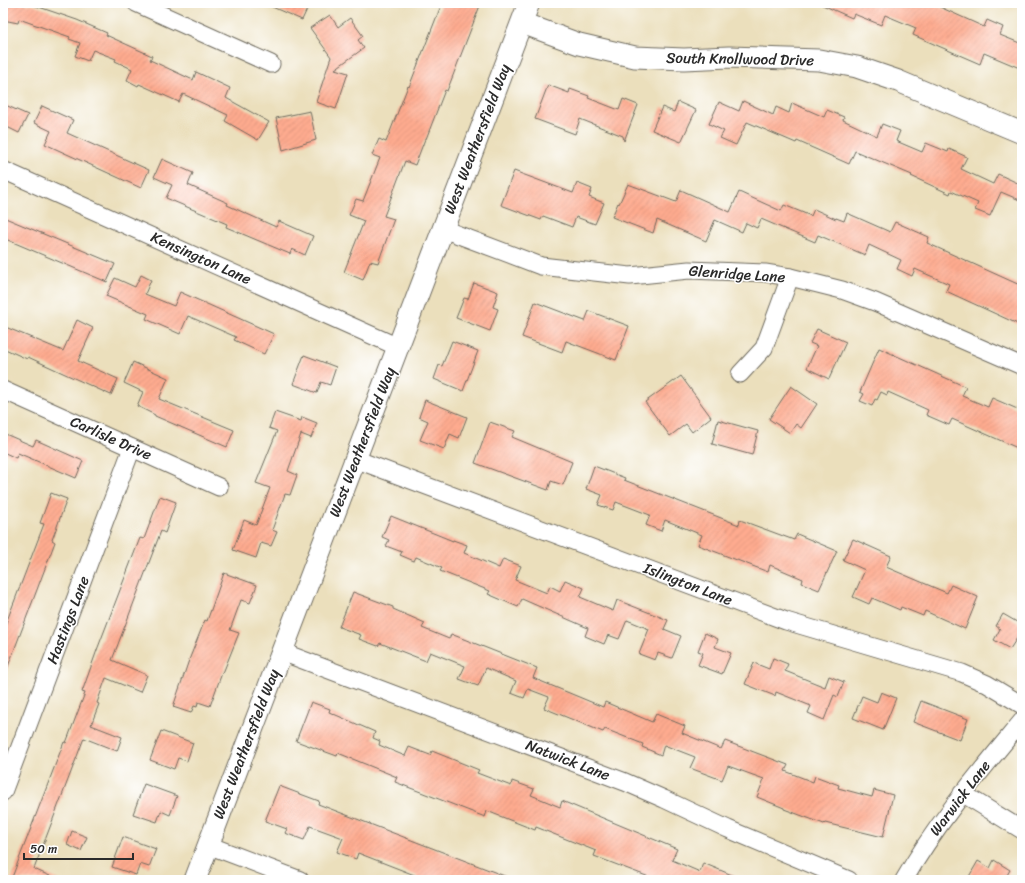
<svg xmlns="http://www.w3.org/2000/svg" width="1025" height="883" font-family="Sriracha,sans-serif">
<defs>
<pattern id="building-hatch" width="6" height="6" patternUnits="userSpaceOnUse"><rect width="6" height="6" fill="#feab8f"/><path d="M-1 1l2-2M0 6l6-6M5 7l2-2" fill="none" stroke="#da937c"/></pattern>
</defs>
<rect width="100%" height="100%" fill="#fff"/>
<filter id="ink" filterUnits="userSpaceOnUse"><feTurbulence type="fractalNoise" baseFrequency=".025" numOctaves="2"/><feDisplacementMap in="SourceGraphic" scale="8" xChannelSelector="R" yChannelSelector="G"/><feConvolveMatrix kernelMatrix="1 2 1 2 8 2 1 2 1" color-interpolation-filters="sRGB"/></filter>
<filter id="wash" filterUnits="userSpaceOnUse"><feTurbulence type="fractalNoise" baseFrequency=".012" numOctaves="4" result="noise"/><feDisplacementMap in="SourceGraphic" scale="16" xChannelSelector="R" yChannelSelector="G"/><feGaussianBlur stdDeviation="0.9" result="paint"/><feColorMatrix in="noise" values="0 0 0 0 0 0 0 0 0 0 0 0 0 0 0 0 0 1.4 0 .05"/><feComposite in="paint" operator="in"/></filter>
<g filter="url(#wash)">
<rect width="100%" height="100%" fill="#ebdfbc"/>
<g id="blocks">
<!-- building -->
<g fill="url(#building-hatch)">
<polygon points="3,3 20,3 33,5 77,20 107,33 106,35 152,56 150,60 193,80 196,72 230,88 226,98 269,122 258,140 225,121 228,115 183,94 179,102 139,84 138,86 127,80 132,69 115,61 116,59 93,50 88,61 75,56 80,43 69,39 70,37 19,19 18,23 3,20"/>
<polygon points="263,3 310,3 302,20"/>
<polygon points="442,3 481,3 447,91 445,90 426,139 425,139 415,165 405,161 384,216 394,219 378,263 370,261 363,280 344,272 364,221 349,215 356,199 363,201 380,158 372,155 379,139 386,142 408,86 409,87"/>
<polygon points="818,3 931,3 984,27 987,20 1003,27 1000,35 1022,44 1022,69 984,53 980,64 913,35 916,28 885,15 881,25 854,14 852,18"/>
<polygon points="330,15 338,27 350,18 363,36 358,40 364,48 335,69 348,73 336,109 316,102 331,57 310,28"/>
<polygon points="548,85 569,93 570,89 589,96 588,98 619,110 623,99 638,105 624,141 623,136 580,119 575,134 535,119"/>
<polygon points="743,101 773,115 776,107 789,113 792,103 824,117 827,110 844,117 843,120 877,136 882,124 900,131 896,141 922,152 926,143 948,152 949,149 967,157 961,169 993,184 998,174 1022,185 1022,201 1001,192 990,216 975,210 978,203 951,191 950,194 911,176 912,175 855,151 849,164 797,141 796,143 747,122 736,145 720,138 724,131 709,124 719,102 739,111"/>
<polygon points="678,102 696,110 681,142 652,130 662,107 674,112"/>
<polygon points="3,104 28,115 19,133 3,125"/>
<polygon points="42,106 73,120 67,133 149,170 141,188 45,144 51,131 34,123"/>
<polygon points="310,111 316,140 283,150 276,118"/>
<polygon points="162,159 193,173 188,185 228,203 227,205 276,227 279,221 313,236 305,255 292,249 290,254 226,227 227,224 166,198 172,185 154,177"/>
<polygon points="514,171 573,193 577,183 592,189 589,197 604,203 595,224 576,217 572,227 543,216 541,220 501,205"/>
<polygon points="628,184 676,202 681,190 730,212 739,192 781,211 784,205 811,216 814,209 836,219 836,218 844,221 847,213 890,232 895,222 929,237 927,243 1022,286 1022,326 946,291 949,284 915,269 912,276 897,269 901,260 869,245 865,255 818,235 815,242 761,219 757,228 746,223 742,232 715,220 706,241 657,220 653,233 612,217 618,203 619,204"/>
<polygon points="3,217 115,264 107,282 3,238"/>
<polygon points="141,275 151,280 145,294 174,306 180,292 274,334 264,354 234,340 236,337 188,316 180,334 146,319 148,314 106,296 115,278 135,287"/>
<polygon points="474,283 498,292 493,307 498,309 490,331 456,318 464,298 468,299"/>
<polygon points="535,302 585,321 589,311 629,326 616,360 566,341 562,352 522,337"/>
<polygon points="77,320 93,328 78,361 118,379 111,395 28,357 27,359 3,348 3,326 63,351"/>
<polygon points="817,329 846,342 829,379 807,368 817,346 810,343"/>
<polygon points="452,341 478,351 463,391 434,379 439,365 442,366"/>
<polygon points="879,348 966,387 962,396 988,407 992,398 1022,411 1022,450 952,419 949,425 926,415 928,410 888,392 887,395 881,392 877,400 875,399 872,406 860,401 864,394 860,392"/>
<polygon points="304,355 336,367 330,385 321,382 317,393 293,384"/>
<polygon points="133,362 168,378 159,399 234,430 227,447 155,416 155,415 137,406 143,392 124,383"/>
<polygon points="681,376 711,417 692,432 686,424 670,436 645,402"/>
<polygon points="791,386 817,404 801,428 796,424 790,433 769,419"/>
<polygon points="425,400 467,417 459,438 450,434 444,449 420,440 428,421 419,417"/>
<polygon points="275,412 301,421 302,417 317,423 311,438 301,434 288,471 297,475 290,495 285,494 272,530 277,532 271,546 261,543 256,558 233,550 244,520 256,525 270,488 256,483 277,431 269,428"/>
<polygon points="718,420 758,431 752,455 712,444"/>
<polygon points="490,422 515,431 512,437 572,462 563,485 551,481 548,490 475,463"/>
<polygon points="3,433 33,446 36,440 83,461 76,478 18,453 16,458 3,452"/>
<polygon points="594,466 625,478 624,480 739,525 740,520 794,540 797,534 837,551 819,590 802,583 803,579 770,565 768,572 698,545 702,535 665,520 661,531 646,525 650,515 616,502 613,510 598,505 602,495 586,489"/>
<polygon points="51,493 67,499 52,540 55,542 4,677 3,677 3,631 44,524 40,523"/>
<polygon points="160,496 176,502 165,533 161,531 112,660 147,675 140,692 106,678 97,703 99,704 91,725 122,737 117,751 84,738 34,869 59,880 11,880 64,742 66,743 85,693 82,692 97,650 140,538 144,539"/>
<polygon points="391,516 453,541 453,540 467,545 464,553 499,568 503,559 521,566 515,580 547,593 550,586 560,591 565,580 584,588 580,597 613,611 617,600 668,620 664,629 681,636 672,658 658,653 655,660 639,654 649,629 627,620 619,639 608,635 604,644 585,636 588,628 522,599 518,607 488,594 490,591 440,571 442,568 416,557 414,561 400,555 402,552 386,546 389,540 382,537"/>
<polygon points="853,539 891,556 886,567 947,593 951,585 978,597 965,629 925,611 923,616 901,607 900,610 872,598 869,604 853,597 865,570 843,560"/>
<polygon points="224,573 257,585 250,603 241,600 230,630 239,633 223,673 222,673 210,706 198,702 197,707 194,706 191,713 173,707 189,660 205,620 207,621"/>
<polygon points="353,592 393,607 393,609 425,623 422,628 449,639 451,634 537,668 533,678 603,707 605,702 652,722 656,714 685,726 682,733 721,749 725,741 788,765 785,771 813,782 815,776 839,785 838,788 872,797 874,790 893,795 883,837 825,823 824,824 784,809 784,808 757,797 764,779 728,766 722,780 690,768 695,757 664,745 661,755 642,747 643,744 605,729 603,732 544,708 549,697 528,689 524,698 511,693 516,681 486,668 478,686 459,679 465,666 430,652 426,661 380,643 378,646 359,639 361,635 339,627"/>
<polygon points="1003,614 1022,625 1022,641 1017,638 1010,649 994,640 1000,629 996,626"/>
<polygon points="705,633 718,639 715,647 731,653 722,674 698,665 703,653 698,651"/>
<polygon points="773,658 788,664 785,671 825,687 829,676 844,682 838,697 834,695 824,720 808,713 811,706 776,692 775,696 745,684 754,663 769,669"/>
<polygon points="881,692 896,698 883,730 853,718 862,696 877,702"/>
<polygon points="921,701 968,719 960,740 913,722"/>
<polygon points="311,702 330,709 329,712 375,732 373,738 380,741 379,745 405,756 409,747 430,755 432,751 479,770 477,773 511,786 512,781 534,789 531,795 560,807 562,801 677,849 672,860 700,872 703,863 744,880 657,880 594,856 596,851 536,827 535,830 487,811 485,817 395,782 397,777 338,753 337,756 296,741"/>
<polygon points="161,731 193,743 187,761 178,758 174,769 150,760"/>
<polygon points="144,784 177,796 170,815 161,811 157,822 133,814"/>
<polygon points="279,786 319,801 318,804 515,880 416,880 417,876 358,853 356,859 337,852 343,838 310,826 304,840 285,833 287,829 265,821"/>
<polygon points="72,831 87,837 81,851 67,845"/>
<polygon points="123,837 156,849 149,867 140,864 136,875 112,867"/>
<polygon points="994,860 1010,870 1006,877 1011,880 967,880 978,861 990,868"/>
</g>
</g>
</g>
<g filter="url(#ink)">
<use href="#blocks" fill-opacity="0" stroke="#6e6a5e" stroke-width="1"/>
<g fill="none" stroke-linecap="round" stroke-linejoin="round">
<!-- minor casing -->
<g stroke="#6e6a5e" stroke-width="19">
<g id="minor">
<polyline points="136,3 271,64"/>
<polyline points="3,170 398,347"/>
<polyline points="443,229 541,266 630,276 689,270 765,273 790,277 842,290 875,302 1022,366"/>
<polyline points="740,374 764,348 790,277"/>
<polyline points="3,390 219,487"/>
<polyline points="355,459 786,621 962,673 987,684 1022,705"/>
<polyline points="282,652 625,782 664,799 728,829 849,880"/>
<polyline points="3,792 132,448"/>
<polyline points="962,793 1022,830"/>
<polyline points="208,845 300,880"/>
<path d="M904,880C937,822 980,772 1022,721"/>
</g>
</g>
<!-- tertiary casing -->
<g stroke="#6e6a5e" stroke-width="23">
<g id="tertiary">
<polyline points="522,23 579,44 635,57 684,59 729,57 819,60 857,67 898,81 1022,133"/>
<polyline points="195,880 529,3"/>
</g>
</g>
<!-- minor -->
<use href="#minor" stroke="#fff" stroke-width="17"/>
<!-- tertiary -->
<use href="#tertiary" stroke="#fff" stroke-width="21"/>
</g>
</g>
<g text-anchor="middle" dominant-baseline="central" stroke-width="3" stroke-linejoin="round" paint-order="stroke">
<!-- street labels -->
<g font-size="15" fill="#2b2b2b" stroke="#fff">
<text transform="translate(740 59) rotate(1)">South Knollwood Drive</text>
<text transform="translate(477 139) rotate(-69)">West Weathersfield Way</text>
<text transform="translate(201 258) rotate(24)">Kensington Lane</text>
<text transform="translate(737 274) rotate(4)">Glenridge Lane</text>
<text transform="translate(111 438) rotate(24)">Carlisle Drive</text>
<text transform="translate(362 442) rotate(-69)">West Weathersfield Way</text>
<text transform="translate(688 584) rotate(21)">Islington Lane</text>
<text transform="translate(68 620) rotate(-69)">Hastings Lane</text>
<text transform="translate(246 744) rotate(-69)">West Weathersfield Way</text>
<text transform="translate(568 760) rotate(21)">Natwick Lane</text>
<text transform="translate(960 798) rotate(-53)">Warwick Lane</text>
</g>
</g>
<!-- margin -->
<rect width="1025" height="883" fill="none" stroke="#fff" stroke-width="16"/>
<!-- scale -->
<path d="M24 853v6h109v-6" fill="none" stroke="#2b2b2b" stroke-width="2"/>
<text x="30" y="853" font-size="12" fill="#2b2b2b" stroke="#ffffff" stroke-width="3" paint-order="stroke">50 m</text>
</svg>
